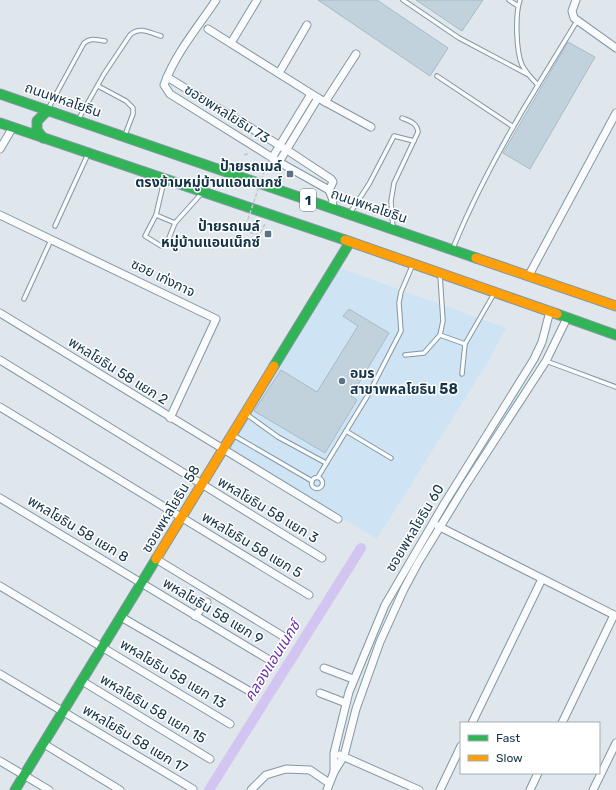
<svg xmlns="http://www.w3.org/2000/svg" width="616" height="790" font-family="Rubik,'Noto Sans Thai',sans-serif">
<rect width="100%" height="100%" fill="#dfe7ed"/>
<!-- built -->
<polygon fill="#cee4f4" points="340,268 506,328 486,365 377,539 228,449"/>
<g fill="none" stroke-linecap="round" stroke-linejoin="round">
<!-- canal -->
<polyline stroke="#d2c5f2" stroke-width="10" points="209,790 361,548"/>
</g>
<!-- building -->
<g fill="#c2d2dd" stroke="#a8bac7">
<polygon points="318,0 377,0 448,48 430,76"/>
<polygon points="416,0 483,0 462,31"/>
<polygon points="568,42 595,57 530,169 503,153"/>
<polygon points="349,309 389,333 351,396 357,400 325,453 254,411 281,370 317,392 358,326 343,316"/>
</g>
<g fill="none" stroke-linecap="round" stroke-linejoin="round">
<!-- lane casing -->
<g stroke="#8297a3" stroke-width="5.5">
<g id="lane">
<polyline points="403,0 459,38 527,74"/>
<polyline points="509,0 518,6"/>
<polyline points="437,76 512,126"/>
<polyline points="538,85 577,21"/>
<polyline points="98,86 126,101 133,108 133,114 125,135"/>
<path d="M48,109L84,43C91,37 97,40 105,41"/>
<path d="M78,120L104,74L130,35C140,26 150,33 161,36"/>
<polyline points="164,181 156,215 175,223 201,194"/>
<polyline points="350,213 369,184 394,136 414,141"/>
<polyline points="156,215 145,236 161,246 167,243 175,223"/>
<polyline points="55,226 88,154"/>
<path d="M393,228L391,201L394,183L418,132C417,123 410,121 402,118"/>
<path d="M453,248C476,192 506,137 538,85C532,79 526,73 522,65C516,51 515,14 520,0"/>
<polyline points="440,275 443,321 440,335 465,344 495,292"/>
<polyline points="24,299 51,240"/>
<polyline points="405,355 424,353 440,335"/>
<polyline points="546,361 616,387"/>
<polyline points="462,374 465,344"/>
<polyline points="246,414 278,437 326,463"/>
<polyline points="346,431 391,458"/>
<polyline points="233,435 312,481"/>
<polyline points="318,477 368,395 401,331 399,303 401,292 413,264"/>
<circle cx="317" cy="483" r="5.5"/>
</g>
</g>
<!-- street casing -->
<g stroke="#8297a3" stroke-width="9">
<g id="street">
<path d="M216,0C198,27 175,54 164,85L170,94L279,162L329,190L333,200L332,208"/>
<polyline points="576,0 572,11 574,18 616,48"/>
<polyline points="208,29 318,98 371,127"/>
<polyline points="231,43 257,0"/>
<polyline points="279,73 307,25"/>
<polyline points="167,77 287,150 331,179 333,182 329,190"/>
<polyline points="325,102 356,54"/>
<polyline points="0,149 13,127"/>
<polyline points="272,158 311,94"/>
<polyline points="279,162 318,98"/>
<polyline points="0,215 216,319 170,418"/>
<polyline points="529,275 616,113"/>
<polyline points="0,313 338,519"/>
<polyline points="0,360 322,558"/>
<polyline points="0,407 309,595"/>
<polyline points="0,498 271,661"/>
<polyline points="438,526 616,616"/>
<polyline points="156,559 286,638"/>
<polyline points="0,586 230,724"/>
<polyline points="195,616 207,602"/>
<polyline points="121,617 251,692"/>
<polyline points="324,668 353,679"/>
<polyline points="0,674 193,789"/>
<polyline points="82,681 210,759"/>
<polyline points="320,693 346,703"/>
<polyline points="472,723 542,579"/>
<polyline points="562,723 614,615"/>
<polyline points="44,744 120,790"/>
<polyline points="340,755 419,790"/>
<polyline points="0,761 49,790"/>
<polyline points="334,772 334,753 349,692 385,605 444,504 534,359 542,342 550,311"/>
<polyline points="251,790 266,775 286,769 310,770 329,783"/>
<polyline points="327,790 334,772 344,756 356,709 380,642 404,589 418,563 465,486 546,361 567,318"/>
<polyline points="440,790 461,746"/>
<polyline points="530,790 538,773"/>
<polyline points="593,790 616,743"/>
</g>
</g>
<!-- fast casing -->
<g stroke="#8297a3" stroke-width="11">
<g id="fast">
<polyline points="0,94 476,258"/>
<polyline points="0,123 345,240"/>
<polyline points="43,138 37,130 37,121 48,110"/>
<polyline points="557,314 616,335"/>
<polyline points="274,366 350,242"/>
<polyline points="15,790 156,559"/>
</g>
</g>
<!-- slow casing -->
<g stroke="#8297a3" stroke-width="11">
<g id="slow">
<polyline points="345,240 557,314"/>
<polyline points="476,258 616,306"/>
<polyline points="156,559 274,366"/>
</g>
</g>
<!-- path -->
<g stroke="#c0c8cd" stroke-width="1.5" stroke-dasharray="4 2" stroke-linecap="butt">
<polyline points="244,155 250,153"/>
<polyline points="244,231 259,235 265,224"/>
</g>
<!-- lane -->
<use href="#lane" stroke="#fafbfc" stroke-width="3.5"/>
<!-- street -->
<use href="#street" stroke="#fafbfc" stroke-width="7"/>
<!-- fast -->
<use href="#fast" stroke="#30b455" stroke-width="9"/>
<!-- slow -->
<use href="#slow" stroke="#ff9f0a" stroke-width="9"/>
<!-- path-bridge -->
<polyline stroke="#c0c8cd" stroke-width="1.5" stroke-dasharray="4 2" stroke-linecap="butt" points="244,231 269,157"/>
</g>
<!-- markers -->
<g fill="#5b7382" stroke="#fff" stroke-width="1.5">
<rect x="286" y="170" width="8" height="8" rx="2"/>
<rect x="264" y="230" width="8" height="8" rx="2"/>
<circle cx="342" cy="381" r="4"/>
</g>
<g text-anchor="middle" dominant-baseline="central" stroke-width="3" stroke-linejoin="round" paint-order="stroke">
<!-- shield labels -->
<rect fill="#fff" stroke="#5a7180" stroke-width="1" x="300" y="189" width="16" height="22" rx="3"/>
<g font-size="13" font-weight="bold" fill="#143449">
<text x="308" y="200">1</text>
</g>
<!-- street labels -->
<g font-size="14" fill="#143449" stroke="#fff">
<text transform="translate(63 100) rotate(19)">ถนนพหลโยธิน</text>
<text transform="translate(227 114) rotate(32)">ซอยพหลโยธิน 73</text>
<text transform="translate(369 206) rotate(19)">ถนนพหลโยธิน</text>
<text transform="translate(163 278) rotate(26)">ซอย เก่งกาจ</text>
<text transform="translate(118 371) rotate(32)">พหลโยธิน 58 แยก 2</text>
<text transform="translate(171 509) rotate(-59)">ซอยพหลโยธิน 58</text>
<text transform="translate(268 510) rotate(31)">พหลโยธิน 58 แยก 3</text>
<text transform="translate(415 528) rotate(-59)">ซอยพหลโยธิน 60</text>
<text transform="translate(78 529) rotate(31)">พหลโยธิน 58 แยก 8</text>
<text transform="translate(252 545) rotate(31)">พหลโยธิน 58 แยก 5</text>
<text transform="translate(213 611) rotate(31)">พหลโยธิน 58 แยก 9</text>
<text transform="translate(173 674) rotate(31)">พหลโยธิน 58 แยก 13</text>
<text transform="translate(153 709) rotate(31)">พหลโยธิน 58 แยก 15</text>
<text transform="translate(135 739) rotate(31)">พหลโยธิน 58 แยก 17</text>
</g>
<!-- poi labels -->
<g font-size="14" font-weight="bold" fill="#143449" stroke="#fff" text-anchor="end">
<text x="282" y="166">ป้ายรถเมล์<tspan x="282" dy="16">ตรงข้ามหมู่บ้านแอนเนกซ์</tspan></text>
<text x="260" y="226">ป้ายรถเมล์<tspan x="260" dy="16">หมู่บ้านแอนเน็กซ์</tspan></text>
<text x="350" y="373" text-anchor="start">อมร<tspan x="350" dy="16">สาขาพหลโยธิน 58</tspan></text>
</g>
<!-- water labels -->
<g font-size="15" font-style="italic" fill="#6a32a9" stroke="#fff">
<text transform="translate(272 661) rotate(-58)">คลองแอนเนกซ์</text>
</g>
</g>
<!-- legend -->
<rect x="460" y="722" width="140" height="52" fill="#ffffff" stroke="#a1aeb6"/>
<rect x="468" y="735" width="20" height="6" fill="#30b455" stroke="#a1aeb6"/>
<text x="496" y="742" font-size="12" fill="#143449">Fast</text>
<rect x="468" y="755" width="20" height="6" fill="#ff9f0a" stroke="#a1aeb6"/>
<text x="496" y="762" font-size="12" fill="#143449">Slow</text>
</svg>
